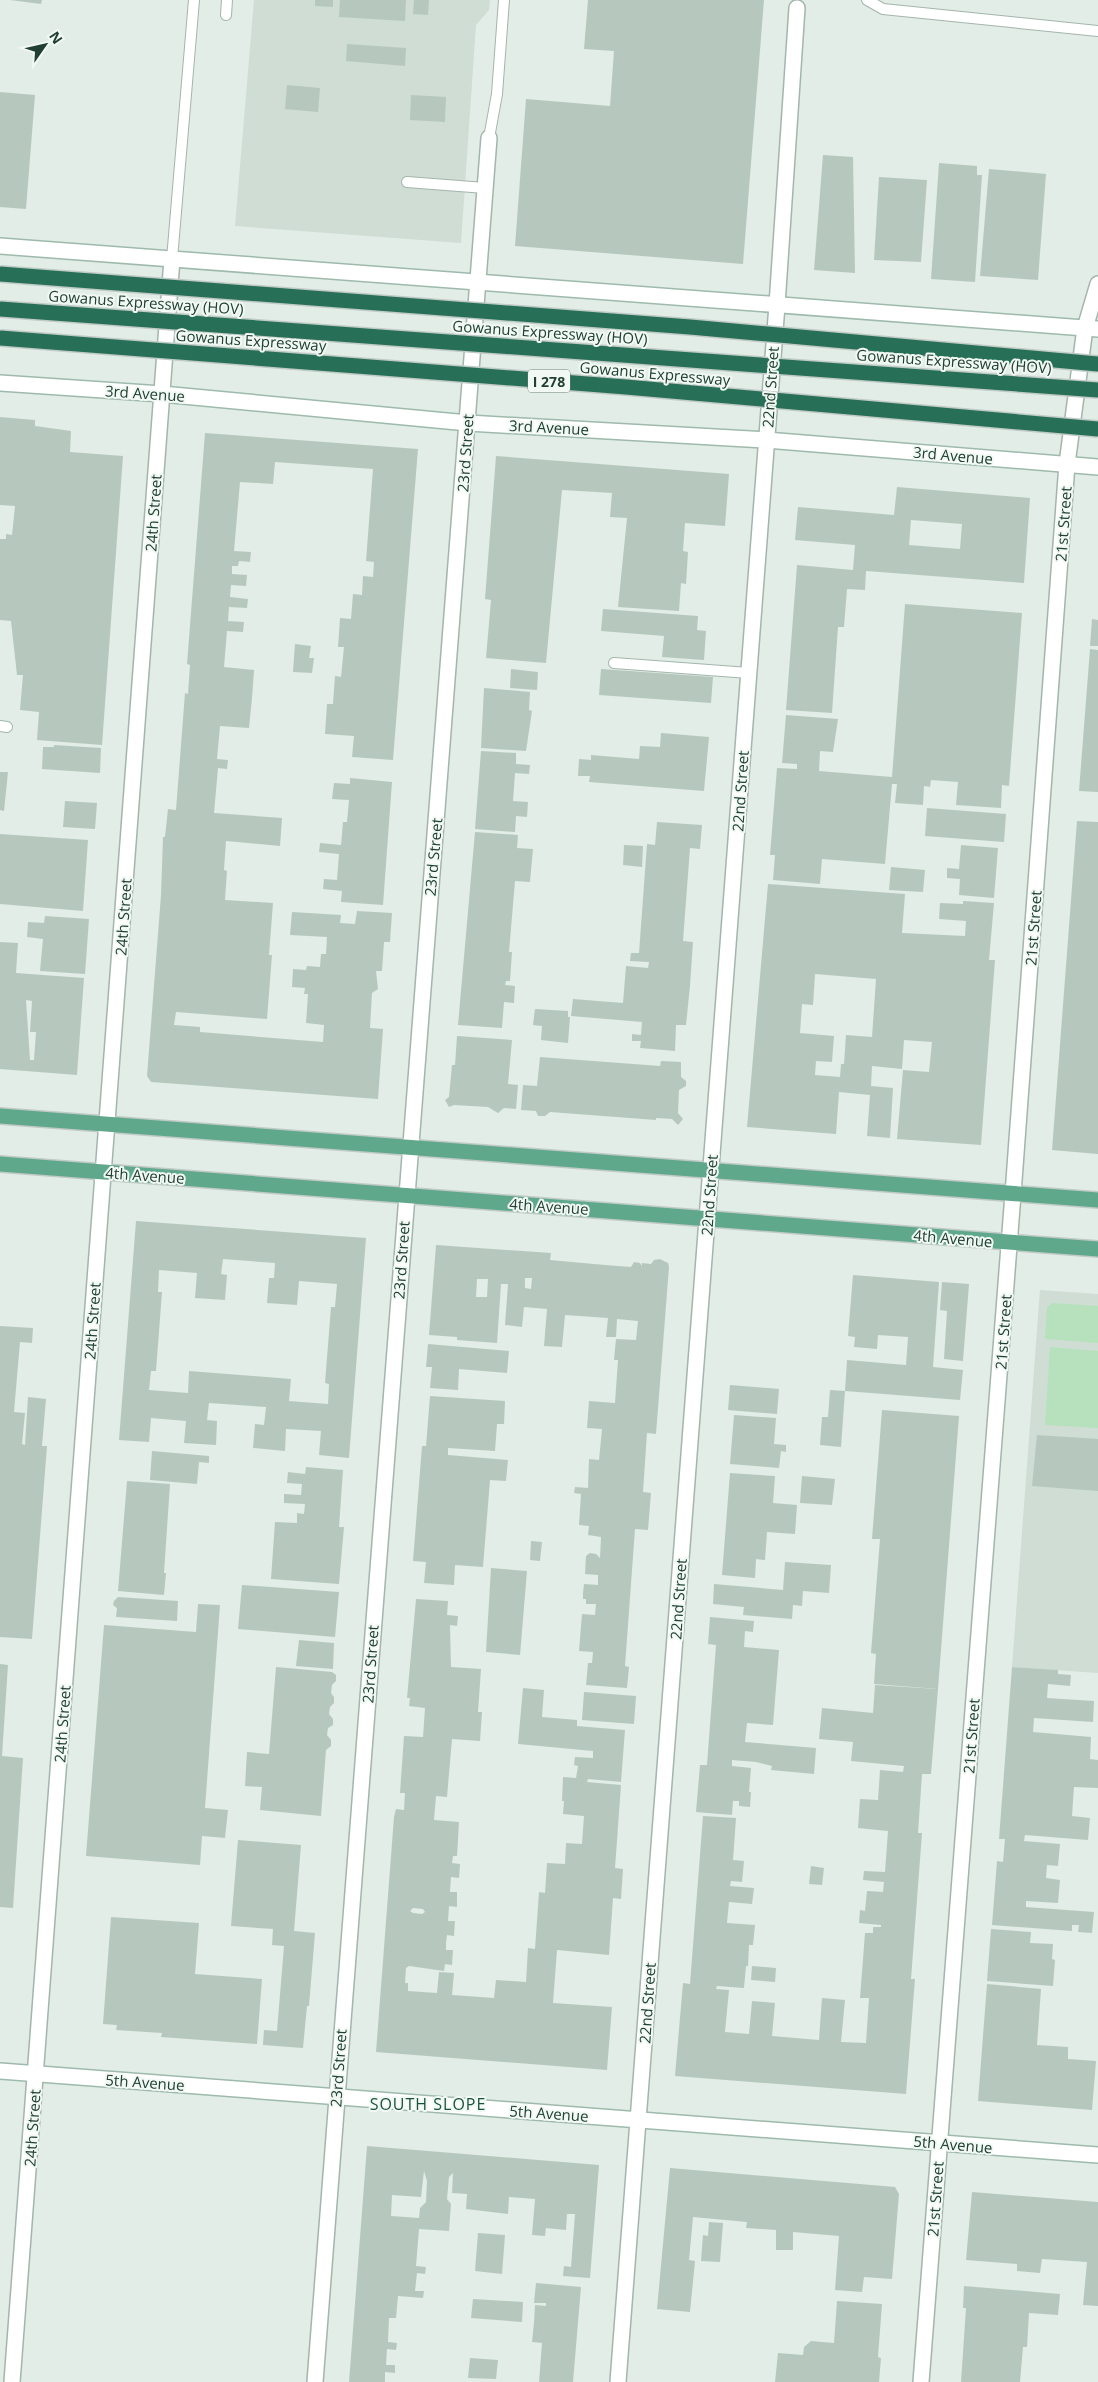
<svg xmlns="http://www.w3.org/2000/svg" width="1098" height="2382" font-family="'Open Sans',sans-serif">
<rect width="100%" height="100%" fill="#e1ede6"/>
<!-- built -->
<g fill="#cfddd4">
<polygon points="254,0 490,0 489,10 476,25 461,243 235,226"/>
<polygon points="1040,1290 1098,1294 1098,1673 1012,1667"/>
</g>
<!-- green -->
<g fill="#b7e1bc">
<polygon points="1053,1303 1098,1306 1098,1343 1045,1339 1047,1307"/>
<polygon points="1050,1347 1098,1351 1098,1428 1045,1425"/>
</g>
<!-- building -->
<g fill="#b6c8be" fill-rule="evenodd">
<polygon points="10,0 42,0 41,4"/>
<polygon points="315,0 333,0 333,7 315,6"/>
<polygon points="340,0 406,0 405,21 339,17"/>
<polygon points="414,0 429,0 428,15 413,14"/>
<polygon points="588,0 764,0 743,264 515,246 526,99 610,106 614,51 584,49"/>
<polygon points="347,44 406,48 405,66 346,61"/>
<polygon points="287,85 320,88 318,112 285,109"/>
<polygon points="0,92 35,95 26,209 0,207"/>
<polygon points="411,95 446,97 445,122 410,120"/>
<polygon points="823,155 853,157 855,273 814,270"/>
<polygon points="939,163 977,166 977,175 982,175 975,282 931,279"/>
<polygon points="989,169 1046,174 1038,280 980,276"/>
<polygon points="879,177 927,180 921,262 874,260"/>
<polygon points="0,417 35,420 35,426 71,431 70,452 123,456 102,745 37,740 39,712 20,710 23,675 17,675 11,621 0,620 0,539 6,539 6,534 12,535 15,506 0,505"/>
<polygon points="205,433 418,449 393,760 352,757 354,736 325,734 327,704 333,704 335,676 341,677 344,647 338,647 340,618 351,619 353,594 362,595 363,576 373,577 374,562 366,561 373,469 275,462 273,484 240,482 234,551 251,552 250,562 239,561 238,566 232,566 232,574 247,575 246,586 231,585 230,597 248,599 247,608 229,607 228,621 244,622 243,632 227,631 224,667 254,670 252,698 249,728 220,726 217,759 228,760 227,769 218,768 214,813 282,818 280,846 226,841 224,870 227,871 225,900 273,903 269,955 272,955 267,1019 176,1012 174,1025 200,1027 200,1032 323,1042 324,1025 306,1023 308,994 304,994 305,988 292,987 293,969 306,970 307,966 320,967 321,954 326,954 327,937 290,935 292,912 341,915 340,923 355,924 357,911 392,913 390,942 384,942 382,971 376,971 378,989 372,993 370,1028 383,1029 378,1099 151,1082 147,1076 161,895 163,837 165,837 168,809 176,810 185,693 188,694 190,665 187,664"/>
<polygon points="496,456 729,474 725,526 685,523 683,551 688,552 686,584 681,583 679,611 618,607 627,518 610,517 612,493 562,490 546,663 486,658 491,600 485,599"/>
<path d="M897,487L1030,498L1024,583L866,571L865,590L847,589L844,627H838L832,713L786,710L797,565L853,570L855,545L795,540L798,507L894,515ZM911,520L962,524L960,549L909,545Z"/>
<polygon points="905,604 1022,613 1009,786 1002,785 1001,808 956,805 958,782 931,780 930,787 924,786 923,805 895,803 897,784 892,784 885,864 822,859 820,884 773,880 775,855 770,855 777,768 797,769 797,764 782,763 786,715 838,719 833,752 820,751 819,771 892,777"/>
<polygon points="603,609 698,616 697,630 706,631 704,660 662,657 664,636 601,631"/>
<polygon points="1092,619 1098,620 1098,646 1090,646"/>
<polygon points="295,644 311,646 309,658 314,658 312,673 293,672"/>
<polygon points="1090,649 1098,650 1098,792 1079,791"/>
<polygon points="511,669 538,672 537,690 510,688"/>
<polygon points="601,669 713,677 711,703 599,695"/>
<polygon points="484,688 530,692 529,710 532,711 526,751 481,748"/>
<polygon points="661,733 709,737 704,791 589,782 590,776 578,776 579,759 591,760 591,755 639,759 640,746 660,747"/>
<polygon points="54,745 101,748 100,773 42,769 43,747 54,747"/>
<polygon points="481,751 516,753 516,764 530,765 529,774 515,773 513,801 528,802 527,817 516,816 515,832 475,829"/>
<polygon points="0,772 8,772 4,811 0,810"/>
<polygon points="350,778 392,782 383,905 341,902 342,891 323,889 324,879 337,880 339,854 319,852 320,843 341,845 343,822 347,822 349,800 332,799 334,783 350,784"/>
<polygon points="65,801 97,803 95,829 63,827"/>
<polygon points="927,808 1006,814 1004,842 925,836"/>
<polygon points="1077,821 1098,822 1098,1154 1052,1150"/>
<polygon points="657,822 702,825 700,849 690,848 683,941 693,942 690,986 686,1025 676,1025 675,1051 640,1048 641,1041 632,1041 632,1034 641,1035 642,1022 571,1016 573,999 623,1003 626,966 648,968 649,962 630,961 631,953 639,953 647,844 655,845"/>
<polygon points="475,832 518,835 517,848 533,849 530,882 515,881 509,952 512,952 510,981 506,981 505,985 515,986 514,1003 504,1002 502,1028 458,1025"/>
<polygon points="0,834 88,840 83,911 0,904"/>
<polygon points="624,845 643,846 642,867 623,865"/>
<polygon points="961,845 998,848 994,898 959,895 960,879 947,878 947,868 959,869"/>
<polygon points="891,867 925,870 923,892 889,890"/>
<path d="M768,884L905,894L902,933L965,936L966,921L939,919L940,903L963,904V901L994,903L989,960H995L981,1145L897,1139L903,1070L929,1072L932,1042L904,1040L902,1069L872,1066L871,1086L893,1088L890,1138L867,1136L870,1095L839,1092L836,1134L747,1127ZM815,974L876,979L872,1037L846,1035L844,1064H841L840,1077L815,1075L816,1061L832,1062L834,1036L800,1033L802,1004L813,1005Z"/>
<polygon points="45,916 89,919 85,974 40,971 43,939 27,937 28,922 44,923"/>
<path d="M0,942L18,943L16,973L84,978L77,1075L0,1069ZM26,1000L32,1001L30,1032H36L34,1060H30Z"/>
<polygon points="535,1009 568,1011 568,1017 570,1017 568,1043 541,1040 542,1026 533,1025"/>
<polygon points="457,1036 512,1040 508,1084 518,1085 516,1109 504,1108 498,1113 488,1107 454,1105 449,1107 445,1100 449,1097 452,1065 455,1065"/>
<polygon points="540,1057 660,1066 661,1061 681,1062 681,1077 686,1081 686,1086 679,1090 678,1113 683,1119 678,1125 672,1119 656,1118 656,1120 550,1112 545,1116 538,1116 536,1111 521,1110 523,1085 537,1086"/>
<path d="M136,1221L366,1238L349,1458L319,1455L321,1431L286,1429L285,1451L253,1448L255,1424L264,1425L266,1407L209,1403L207,1420L217,1421L216,1445L184,1443L186,1421L151,1418L149,1442L119,1440ZM223,1259L275,1263L274,1278H269L267,1303L297,1305L299,1281L337,1284L335,1307H331L325,1383L329,1384L328,1404L289,1401L291,1379L189,1371L188,1393L149,1390L151,1371H156L162,1292H158L159,1270L197,1273L195,1298L225,1300L227,1275L221,1274Z"/>
<path d="M436,1245L551,1253L550,1260L605,1265L631,1267L634,1262L640,1263L642,1266V1263L651,1264L654,1260L660,1259L668,1263L669,1267L656,1434L647,1433L643,1492L651,1493L648,1530L635,1529L625,1666L629,1667L627,1688L586,1685L588,1663H592L593,1652L579,1651L582,1614L595,1615L596,1604H586V1599H583V1593L584,1584L598,1585V1575L585,1574L586,1556L590,1553L596,1554L600,1558L601,1537L588,1535L589,1526L579,1525L581,1494L574,1493L575,1487L588,1488L589,1459L599,1460L602,1429L587,1428L589,1401L615,1403L618,1360H614L616,1339L636,1340L638,1321L617,1319L616,1337H606L608,1318L565,1315L562,1347L544,1346L547,1309L524,1307L522,1327L505,1325L508,1284H501L497,1343L457,1340V1337L429,1335ZM525,1278H532L531,1289L525,1288ZM477,1279H488L487,1297H476Z"/>
<polygon points="853,1275 939,1282 933,1367 963,1370 960,1400 845,1391 847,1360 906,1365 908,1337 878,1335 877,1349 854,1347 855,1337 848,1336"/>
<polygon points="942,1282 969,1284 963,1361 944,1359 947,1311 940,1310"/>
<polygon points="0,1326 33,1328 32,1343 20,1342 14,1412 25,1413 22,1444 25,1445 28,1397 46,1399 42,1446 47,1446 32,1639 0,1637"/>
<polygon points="428,1344 509,1351 507,1373 459,1369 458,1390 430,1388 432,1367 426,1367"/>
<polygon points="730,1385 779,1389 777,1414 728,1410"/>
<polygon points="830,1390 845,1391 841,1447 820,1445 822,1417 828,1417"/>
<polygon points="430,1396 505,1401 504,1424 497,1424 495,1451 448,1448 448,1455 508,1460 506,1481 490,1480 483,1567 455,1565 454,1585 424,1583 426,1562 413,1561 422,1446 426,1446"/>
<polygon points="882,1410 959,1416 938,1689 874,1684 876,1654 871,1653 880,1539 872,1539"/>
<polygon points="734,1415 776,1418 774,1444 786,1445 786,1452 781,1451 779,1468 730,1464"/>
<polygon points="1037,1435 1098,1439 1098,1491 1032,1486"/>
<polygon points="152,1451 209,1456 209,1463 199,1462 197,1484 150,1480"/>
<polygon points="306,1467 343,1470 339,1527 344,1527 339,1584 271,1579 275,1522 297,1523 297,1513 304,1514 305,1504 284,1503 284,1494 301,1495 302,1484 287,1483 288,1472 305,1474"/>
<polygon points="730,1473 775,1476 773,1503 797,1505 795,1534 767,1532 765,1560 756,1559 755,1578 722,1575"/>
<polygon points="802,1476 835,1479 832,1505 800,1503"/>
<polygon points="127,1481 170,1484 164,1573 166,1573 164,1595 118,1591"/>
<polygon points="531,1541 542,1542 540,1561 530,1560"/>
<polygon points="785,1562 831,1565 829,1593 803,1591 802,1606 793,1605 792,1619 743,1615 744,1607 713,1604 714,1584 783,1590"/>
<polygon points="491,1568 527,1571 520,1655 486,1652"/>
<polygon points="242,1585 339,1592 335,1637 238,1629"/>
<polygon points="118,1597 178,1601 177,1621 116,1617 117,1608 113,1605 114,1601"/>
<path d="M416,1599L448,1601L447,1615L458,1616L457,1626L450,1625L451,1667L481,1669L478,1712H482L480,1741L452,1739L447,1797L436,1796L434,1820L459,1822L457,1856H453L452,1863L460,1864L459,1878L451,1877L450,1892H457V1907L449,1906L448,1921H455L454,1936L447,1935L446,1943V1950H453L452,1965L445,1964L444,1971L409,1966L406,1968L405,1983H408V1991L437,1993L439,1972L454,1973L452,1995L494,1998L496,1980L526,1982L528,1948L535,1949L539,1892L545,1893L547,1863L565,1864L566,1843L582,1844L584,1816L563,1814L564,1801H562L563,1777L576,1778L578,1766L574,1765L575,1757L593,1758V1751L518,1744L523,1688L544,1690L542,1717L577,1720V1726L625,1730L621,1782L588,1779L587,1782L621,1785L615,1868L623,1869L621,1899L613,1898L609,1955L557,1950L553,2003L612,2007L607,2070L376,2052L394,1817L396,1809L404,1810L405,1793H400L404,1736L423,1737L425,1708L409,1706L410,1698H407ZM413,1908L423,1909L425,1912L422,1914L413,1913L410,1911Z"/>
<polygon points="198,1604 220,1605 205,1808 228,1810 225,1838 202,1836 200,1865 86,1856 104,1625 196,1632"/>
<polygon points="710,1617 754,1621 753,1632 745,1631 744,1647 779,1650 773,1725 747,1723 745,1742 816,1748 814,1774 771,1770 772,1766 756,1762 732,1760 732,1766 751,1768 749,1792 751,1792 750,1807 739,1806 739,1801 733,1801 732,1815 696,1812 700,1765 707,1765 716,1645 708,1644"/>
<polygon points="299,1640 334,1643 333,1669 296,1666"/>
<polygon points="0,1664 8,1665 2,1756 23,1758 13,1908 0,1907"/>
<polygon points="276,1667 332,1672 336,1675 336,1681 332,1685 331,1693 334,1697 334,1703 330,1707 329,1714 333,1719 333,1725 328,1728 327,1735 331,1740 331,1746 326,1750 321,1816 260,1810 262,1787 245,1786 247,1752 269,1754"/>
<polygon points="1012,1667 1058,1670 1058,1674 1071,1675 1070,1686 1048,1684 1047,1698 1094,1701 1093,1722 1034,1718 1033,1732 1091,1737 1090,1759 1098,1760 1098,1788 1074,1787 1072,1816 1090,1818 1088,1840 1025,1835 1024,1841 1060,1844 1058,1866 1047,1865 1046,1878 1060,1880 1058,1903 1026,1901 1026,1907 1094,1912 1092,1933 1078,1932 1079,1925 1072,1925 1072,1931 992,1925 997,1861 1003,1862 1005,1839 999,1839"/>
<polygon points="875,1685 938,1689 931,1774 922,1774 918,1833 922,1833 911,1979 915,1979 906,2094 675,2076 683,1983 690,1984 703,1816 736,1818 733,1860 744,1861 742,1882 731,1881 730,1886 754,1888 752,1904 729,1902 727,1923 755,1925 753,1945 749,1945 748,1966 746,1966 744,1988 717,1986 716,1989 729,1990 725,2032 749,2034 752,2001 775,2003 772,2036 819,2040 822,1998 845,2000 841,2042 866,2043 869,1998 860,1998 865,1933 873,1933 873,1927 881,1927 881,1925 859,1923 860,1910 865,1911 867,1891 883,1892 884,1882 863,1880 864,1871 885,1872 888,1831 858,1828 860,1799 878,1800 880,1770 903,1772 904,1766 851,1761 853,1742 819,1739 822,1708 873,1713"/>
<polygon points="584,1692 636,1696 634,1724 582,1720"/>
<polygon points="238,1840 301,1845 294,1931 315,1933 309,2006 307,2006 303,2048 263,2045 264,2030 277,2031 284,1946 272,1945 273,1929 231,1926"/>
<polygon points="811,1866 824,1868 822,1885 809,1884"/>
<polygon points="111,1917 199,1923 195,1974 262,1979 257,2044 161,2037 162,2033 116,2030 117,2025 103,2024"/>
<polygon points="991,1929 1031,1932 1030,1943 1053,1944 1052,1959 1055,1960 1053,1986 987,1981"/>
<polygon points="752,1966 776,1968 775,1982 751,1980"/>
<polygon points="987,1984 1041,1989 1037,2045 1068,2047 1068,2059 1096,2061 1092,2110 978,2101"/>
<path d="M367,2146L599,2165L590,2278L563,2276L564,2266L571,2267L575,2214H567L566,2230L546,2228L545,2236L532,2235L535,2199L509,2197L508,2214L466,2209L467,2194L452,2193L453,2173L449,2177L447,2199L451,2204L449,2231L419,2229L416,2266L426,2267L425,2274L417,2273L415,2291H424L423,2298L398,2296L396,2318H389L388,2342L397,2343L396,2350L387,2349L386,2365H395V2373L385,2372V2382H349ZM424,2171L427,2181L426,2202L420,2208L419,2218L391,2216L392,2195L421,2197Z"/>
<polygon points="670,2168 895,2187 899,2194 892,2279 864,2277 862,2292 835,2290 839,2236 793,2232 793,2250 776,2250 776,2230 746,2228 747,2222 693,2217 689,2260 695,2261 690,2312 657,2309"/>
<polygon points="972,2192 1098,2202 1098,2306 1083,2305 1087,2262 1042,2259 1040,2273 1017,2271 1017,2264 966,2260"/>
<polygon points="709,2222 723,2223 720,2262 701,2261 703,2235 708,2236"/>
<polygon points="478,2233 505,2235 502,2274 475,2271"/>
<polygon points="536,2283 581,2287 573,2382 539,2382 542,2343 532,2342 534,2323 535,2305 546,2306 546,2303 534,2303"/>
<polygon points="964,2286 1060,2294 1058,2315 1029,2313 1027,2347 1023,2347 1020,2382 961,2382 966,2308 963,2308"/>
<polygon points="473,2299 523,2302 522,2322 471,2318"/>
<polygon points="837,2301 882,2304 878,2357 881,2358 879,2382 775,2382 778,2353 803,2355 804,2347 811,2341 834,2343"/>
<polygon points="470,2358 498,2360 496,2379 468,2378"/>
</g>
<g fill="none" stroke-linecap="round" stroke-linejoin="round">
<!-- lane casing -->
<g stroke="#a3b6ac" stroke-width="12">
<g id="lane">
<polyline points="867,0 883,9 1098,31"/>
<polyline points="226,15 227,0"/>
<polyline points="489,138 497,94 504,0"/>
<polyline points="407,182 485,188"/>
<polyline points="172,259 194,0"/>
<polyline points="614,663 749,673"/>
<polyline points="0,726 7,727"/>
</g>
</g>
<!-- street casing -->
<g stroke="#a3b6ac" stroke-width="18">
<g id="street">
<polyline points="12,2382 172,259"/>
<polyline points="315,2382 489,138"/>
<polyline points="618,2382 777,305 797,8"/>
<polyline points="921,2382 1013,1194 1067,464 1085,328 1098,284"/>
</g>
</g>
<!-- secondary casing -->
<g stroke="#9ebaac" stroke-width="18">
<g id="secondary">
<polyline points="0,246 1098,329"/>
<polyline points="0,383 162,394 468,423 766,440 1098,467"/>
<polyline points="0,2071 1098,2155"/>
</g>
</g>
<!-- primary casing -->
<g stroke="#c0cac6" stroke-width="18">
<g id="primary">
<polyline points="0,1116 1098,1200"/>
<polyline points="0,1164 1098,1249"/>
</g>
</g>
<!-- lane -->
<use href="#lane" stroke="#fff" stroke-width="10"/>
<!-- street -->
<use href="#street" stroke="#fff" stroke-width="15"/>
<!-- secondary -->
<use href="#secondary" stroke="#fff" stroke-width="15"/>
<!-- primary -->
<use href="#primary" stroke="#60a88b" stroke-width="15"/>
<!-- highway-bridge casing -->
<g stroke="#c0cac6" stroke-width="18" stroke-linecap="butt">
<g id="highway-bridge">
<polyline points="0,274 690,327 1098,364"/>
<polyline points="0,309 1098,390"/>
<polyline points="0,338 626,387 1098,429"/>
</g>
</g>
<!-- highway-bridge -->
<use href="#highway-bridge" stroke="#277057" stroke-width="15"/>
</g>
<g text-anchor="middle" dominant-baseline="central" stroke-width="4" stroke-linejoin="round" paint-order="stroke">
<!-- shield labels -->
<rect fill="#f2f9f4" stroke="#5e786c" stroke-width="1" x="528" y="369.5" width="42" height="23" rx="4"/>
<g font-size="14" font-weight="bold" fill="#1f4032">
<text x="549" y="381">I 278</text>
</g>
<!-- street labels -->
<g font-size="15" fill="#1f4032" stroke="#f2f9f4">
<text transform="translate(146 302) rotate(4)">Gowanus Expressway (HOV)</text>
<text transform="translate(550 332) rotate(4)">Gowanus Expressway (HOV)</text>
<text transform="translate(251 340) rotate(4)">Gowanus Expressway</text>
<text transform="translate(954 361) rotate(4)">Gowanus Expressway (HOV)</text>
<text transform="translate(655 373) rotate(5)">Gowanus Expressway</text>
<text transform="translate(770 387) rotate(-86)">22nd Street</text>
<text transform="translate(145 393) rotate(4)">3rd Avenue</text>
<text transform="translate(549 427) rotate(3)">3rd Avenue</text>
<text transform="translate(465 453) rotate(-86)">23rd Street</text>
<text transform="translate(953 455) rotate(5)">3rd Avenue</text>
<text transform="translate(153 513) rotate(-86)">24th Street</text>
<text transform="translate(1063 524) rotate(-86)">21st Street</text>
<text transform="translate(740 791) rotate(-86)">22nd Street</text>
<text transform="translate(433 857) rotate(-85)">23rd Street</text>
<text transform="translate(123 917) rotate(-86)">24th Street</text>
<text transform="translate(1033 928) rotate(-86)">21st Street</text>
<text transform="translate(145 1175) rotate(4)">4th Avenue</text>
<text transform="translate(709 1195) rotate(-86)">22nd Street</text>
<text transform="translate(549 1206) rotate(4)">4th Avenue</text>
<text transform="translate(953 1238) rotate(5)">4th Avenue</text>
<text transform="translate(401 1260) rotate(-86)">23rd Street</text>
<text transform="translate(92 1321) rotate(-86)">24th Street</text>
<text transform="translate(1003 1332) rotate(-86)">21st Street</text>
<text transform="translate(678 1599) rotate(-86)">22nd Street</text>
<text transform="translate(370 1664) rotate(-86)">23rd Street</text>
<text transform="translate(62 1724) rotate(-86)">24th Street</text>
<text transform="translate(971 1736) rotate(-86)">21st Street</text>
<text transform="translate(647 2003) rotate(-86)">22nd Street</text>
<text transform="translate(338 2068) rotate(-86)">23rd Street</text>
<text transform="translate(145 2082) rotate(4)">5th Avenue</text>
<text transform="translate(549 2113) rotate(4)">5th Avenue</text>
<text transform="translate(32 2128) rotate(-86)">24th Street</text>
<text transform="translate(953 2144) rotate(5)">5th Avenue</text>
<text transform="translate(935 2199) rotate(-86)">21st Street</text>
</g>
<!-- neighbourhood labels -->
<g font-size="16" letter-spacing="1" fill="#18543d" stroke="#f2f9f4">
<text x="428" y="2104">SOUTH SLOPE</text>
</g>
</g>
<!-- north arrow -->
<g transform="translate(45 45) rotate(56)" stroke="#f2f9f4" stroke-width="4" paint-order="stroke">
<path d="M0-4L9 19L0 12L-9 19Z" fill="#1f4032"/>
<text y="-8" font-size="14" font-weight="bold" text-anchor="middle" fill="#1f4032">N</text>
</g>
</svg>
